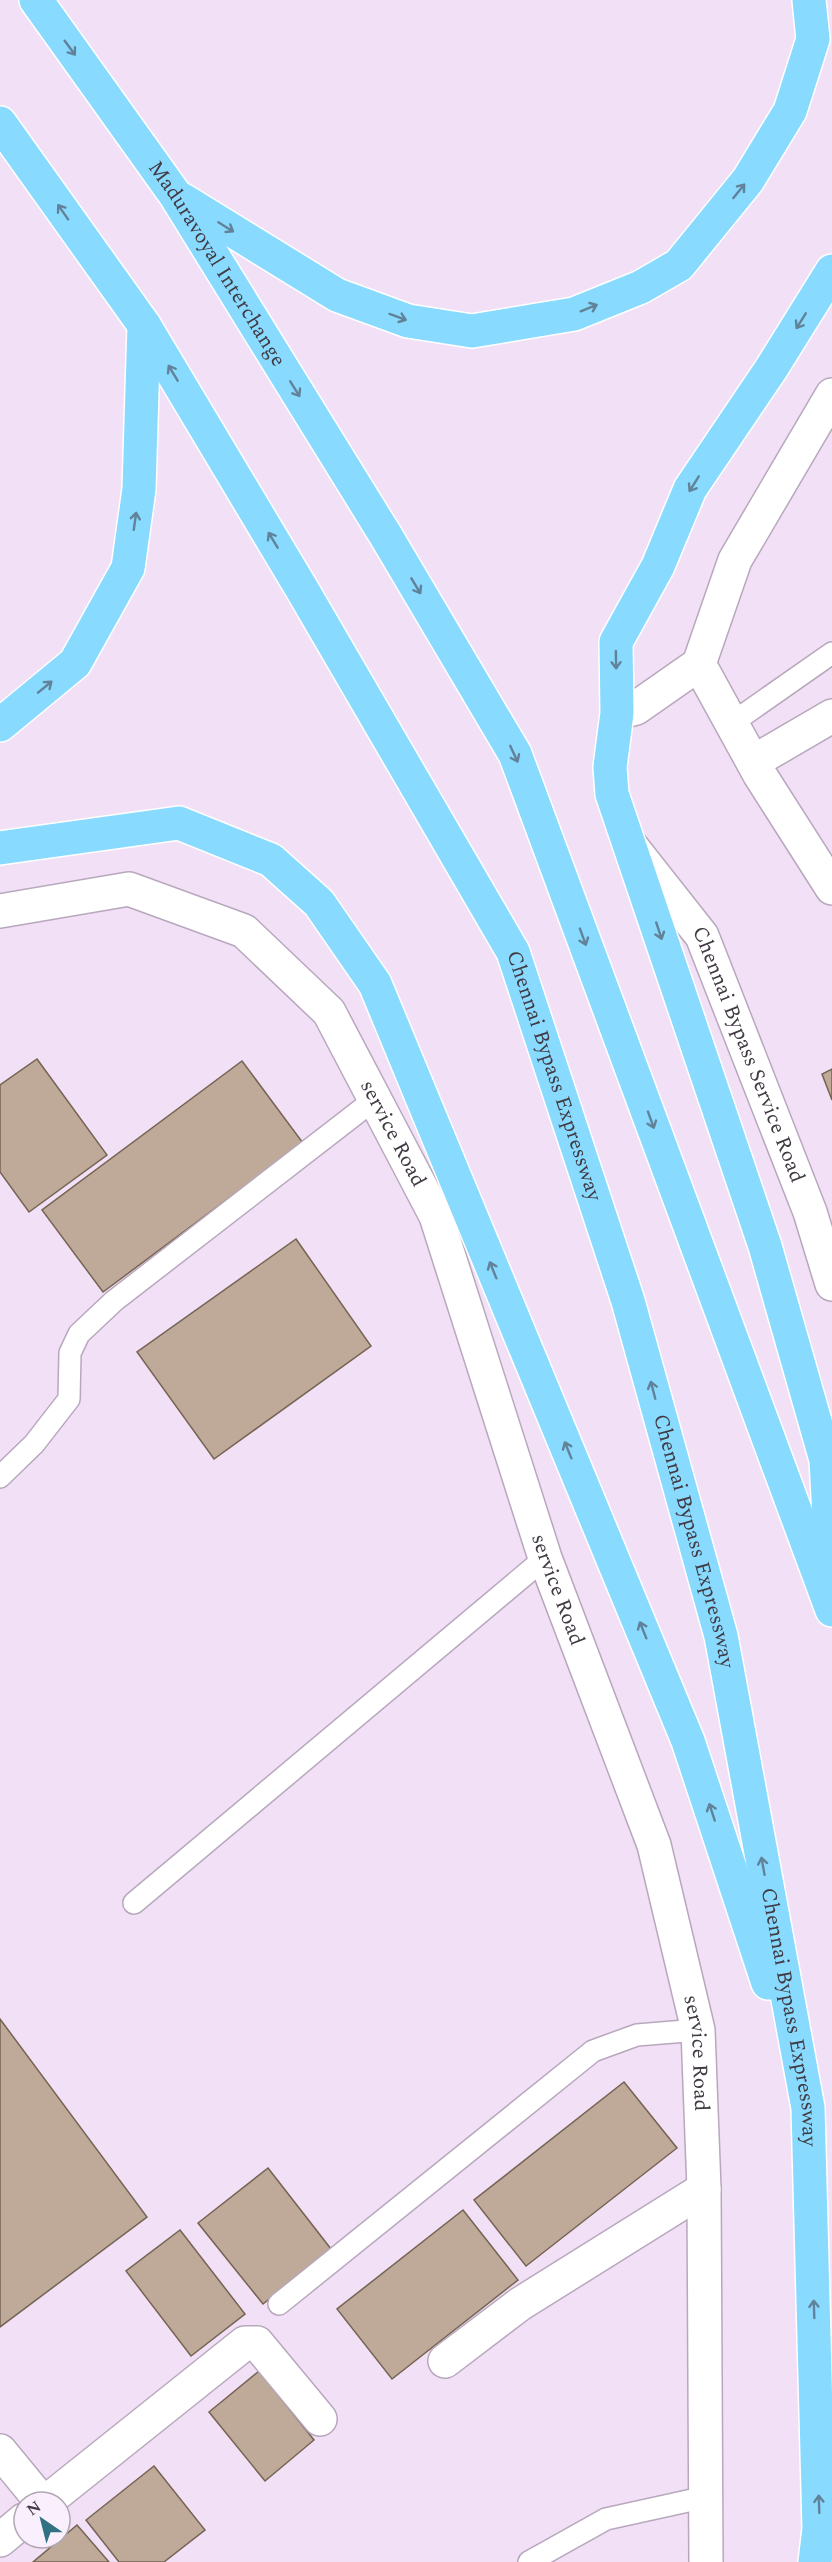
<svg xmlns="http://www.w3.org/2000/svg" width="832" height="2562" font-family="Spectral,serif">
<rect width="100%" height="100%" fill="#f1e0f6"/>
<!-- building -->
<g fill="#bfaa99" stroke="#756353" stroke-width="1.5">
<polygon points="37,1059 107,1155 29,1212 0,1172 0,1085"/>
<polygon points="242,1061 303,1143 103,1292 42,1210"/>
<polygon points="832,1069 832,1100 822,1074"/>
<polygon points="296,1239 371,1346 214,1459 137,1352"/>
<polygon points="0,2019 147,2217 0,2327"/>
<polygon points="624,2082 677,2148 526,2266 474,2200"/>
<polygon points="268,2168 331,2249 263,2304 198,2223"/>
<polygon points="463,2210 518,2280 392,2379 337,2309"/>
<polygon points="180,2230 245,2314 191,2356 126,2271"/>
<polygon points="259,2371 314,2440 265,2481 209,2412"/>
<polygon points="154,2466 205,2530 164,2562 119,2562 86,2520"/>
<polygon points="77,2525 109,2562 33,2562"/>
</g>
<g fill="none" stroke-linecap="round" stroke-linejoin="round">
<!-- service casing -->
<g stroke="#b8a8bd" stroke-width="24">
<g id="service">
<polyline points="732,723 832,653"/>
<polyline points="0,1477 34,1444 69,1399 70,1353 79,1334 114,1301 375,1099"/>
<polyline points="134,1903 545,1558"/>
<polyline points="279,2304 593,2051 637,2035 698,2030"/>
<polyline points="529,2562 606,2519 706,2497"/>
</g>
</g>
<!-- minor casing -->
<g stroke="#b8a8bd" stroke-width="36">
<g id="minor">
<polyline points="753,762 832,716"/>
<polyline points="445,2361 520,2304 704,2189"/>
<polyline points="0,2451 42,2502"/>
<polyline points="46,2502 245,2343 257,2343 320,2419"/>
<polyline points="0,2540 24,2520"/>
</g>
</g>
<!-- tertiary casing -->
<g stroke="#b8a8bd" stroke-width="36">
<g id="tertiary">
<polyline points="699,664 760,775 832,888"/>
<polyline points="617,713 636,708 699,664 735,560 832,395"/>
<path id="s1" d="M631,846L702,936L810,1212L832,1284"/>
<path id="s2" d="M0,911L129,889L244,931L329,1012L436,1216L545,1558L654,1845L698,2030L704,2189L706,2562"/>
</g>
</g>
<!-- trunk casing -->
<g stroke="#fff" stroke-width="36">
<g id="trunk">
<path id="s3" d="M36,0L176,196L386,536L515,754L832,1610"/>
<path id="s4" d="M0,123L144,325L303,591L513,952L628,1301L721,1636L729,1679L808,2108L819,2529L815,2562"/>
<polyline points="183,200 337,295 408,321 472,331 574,314 641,287 679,265 748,180 790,111 813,39 809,0"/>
<polyline points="832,271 771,369 690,489 658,566 616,642 617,713 610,767 612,794 765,1246 826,1460 832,1572"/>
<polyline points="0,725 75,663 128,568 139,489 144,325"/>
<polyline points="0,848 179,823 271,860 319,903 375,984 688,1741 768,1983"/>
</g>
</g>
<!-- service -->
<use href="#service" stroke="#fff" stroke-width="21"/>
<!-- minor -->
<use href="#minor" stroke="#fff" stroke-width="33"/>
<!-- tertiary -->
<use href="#tertiary" stroke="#fff" stroke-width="33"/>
<!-- trunk -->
<use href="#trunk" stroke="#88daff" stroke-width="33"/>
</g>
<!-- one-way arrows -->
<defs><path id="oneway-shaft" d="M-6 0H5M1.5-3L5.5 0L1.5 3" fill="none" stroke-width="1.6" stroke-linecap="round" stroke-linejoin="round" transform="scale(1.5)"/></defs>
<g stroke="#618298">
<use href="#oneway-shaft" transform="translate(70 48) rotate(54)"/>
<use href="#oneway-shaft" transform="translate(739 191) rotate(-51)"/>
<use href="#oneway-shaft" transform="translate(63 212) rotate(-125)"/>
<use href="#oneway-shaft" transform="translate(226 227) rotate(32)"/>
<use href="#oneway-shaft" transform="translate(589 308) rotate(-22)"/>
<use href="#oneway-shaft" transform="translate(398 317) rotate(20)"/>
<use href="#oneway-shaft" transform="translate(801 321) rotate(122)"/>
<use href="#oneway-shaft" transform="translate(173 373) rotate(-121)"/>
<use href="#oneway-shaft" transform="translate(295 389) rotate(58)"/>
<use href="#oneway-shaft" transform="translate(694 484) rotate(122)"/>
<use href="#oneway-shaft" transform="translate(135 521) rotate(-82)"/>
<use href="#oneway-shaft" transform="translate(273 540) rotate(-121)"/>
<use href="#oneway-shaft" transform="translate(416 586) rotate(59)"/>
<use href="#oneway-shaft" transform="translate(616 660) rotate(89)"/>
<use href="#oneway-shaft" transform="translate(45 687) rotate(-39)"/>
<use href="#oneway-shaft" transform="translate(514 754) rotate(65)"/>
<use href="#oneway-shaft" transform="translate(659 931) rotate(72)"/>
<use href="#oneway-shaft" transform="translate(583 937) rotate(70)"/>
<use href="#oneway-shaft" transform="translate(651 1120) rotate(70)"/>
<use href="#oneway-shaft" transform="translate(493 1270) rotate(-112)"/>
<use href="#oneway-shaft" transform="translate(653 1390) rotate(-105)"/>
<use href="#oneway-shaft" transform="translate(568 1450) rotate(-112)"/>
<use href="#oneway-shaft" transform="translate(643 1630) rotate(-112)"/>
<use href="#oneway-shaft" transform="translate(712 1812) rotate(-108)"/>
<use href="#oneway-shaft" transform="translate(763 1866) rotate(-100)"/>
<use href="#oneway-shaft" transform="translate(814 2309) rotate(-92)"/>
<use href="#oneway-shaft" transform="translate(819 2504) rotate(-92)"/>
</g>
<g text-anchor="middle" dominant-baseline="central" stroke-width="4.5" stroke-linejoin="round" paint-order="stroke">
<!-- street labels -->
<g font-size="21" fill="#413a43" stroke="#faf0fd">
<text stroke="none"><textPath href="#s3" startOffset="320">Maduravoyal Interchange</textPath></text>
<text stroke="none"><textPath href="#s1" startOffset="242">Chennai Bypass Service Road</textPath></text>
<text stroke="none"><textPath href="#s4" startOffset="1106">Chennai Bypass Expressway</textPath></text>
<text stroke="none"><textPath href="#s2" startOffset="508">service Road</textPath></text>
<text stroke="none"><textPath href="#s4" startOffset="1592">Chennai Bypass Expressway</textPath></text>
<text stroke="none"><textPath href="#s2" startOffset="994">service Road</textPath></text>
<text stroke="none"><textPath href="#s4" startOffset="2078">Chennai Bypass Expressway</textPath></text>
<text stroke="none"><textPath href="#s2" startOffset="1480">service Road</textPath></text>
</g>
</g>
<!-- north arrow -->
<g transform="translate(42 2520) rotate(325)"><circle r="28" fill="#faf0fd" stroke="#b0a7b3" stroke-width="1.5"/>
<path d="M0-4.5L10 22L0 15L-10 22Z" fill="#307184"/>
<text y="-9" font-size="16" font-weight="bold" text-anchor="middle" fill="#413a43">N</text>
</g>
</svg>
